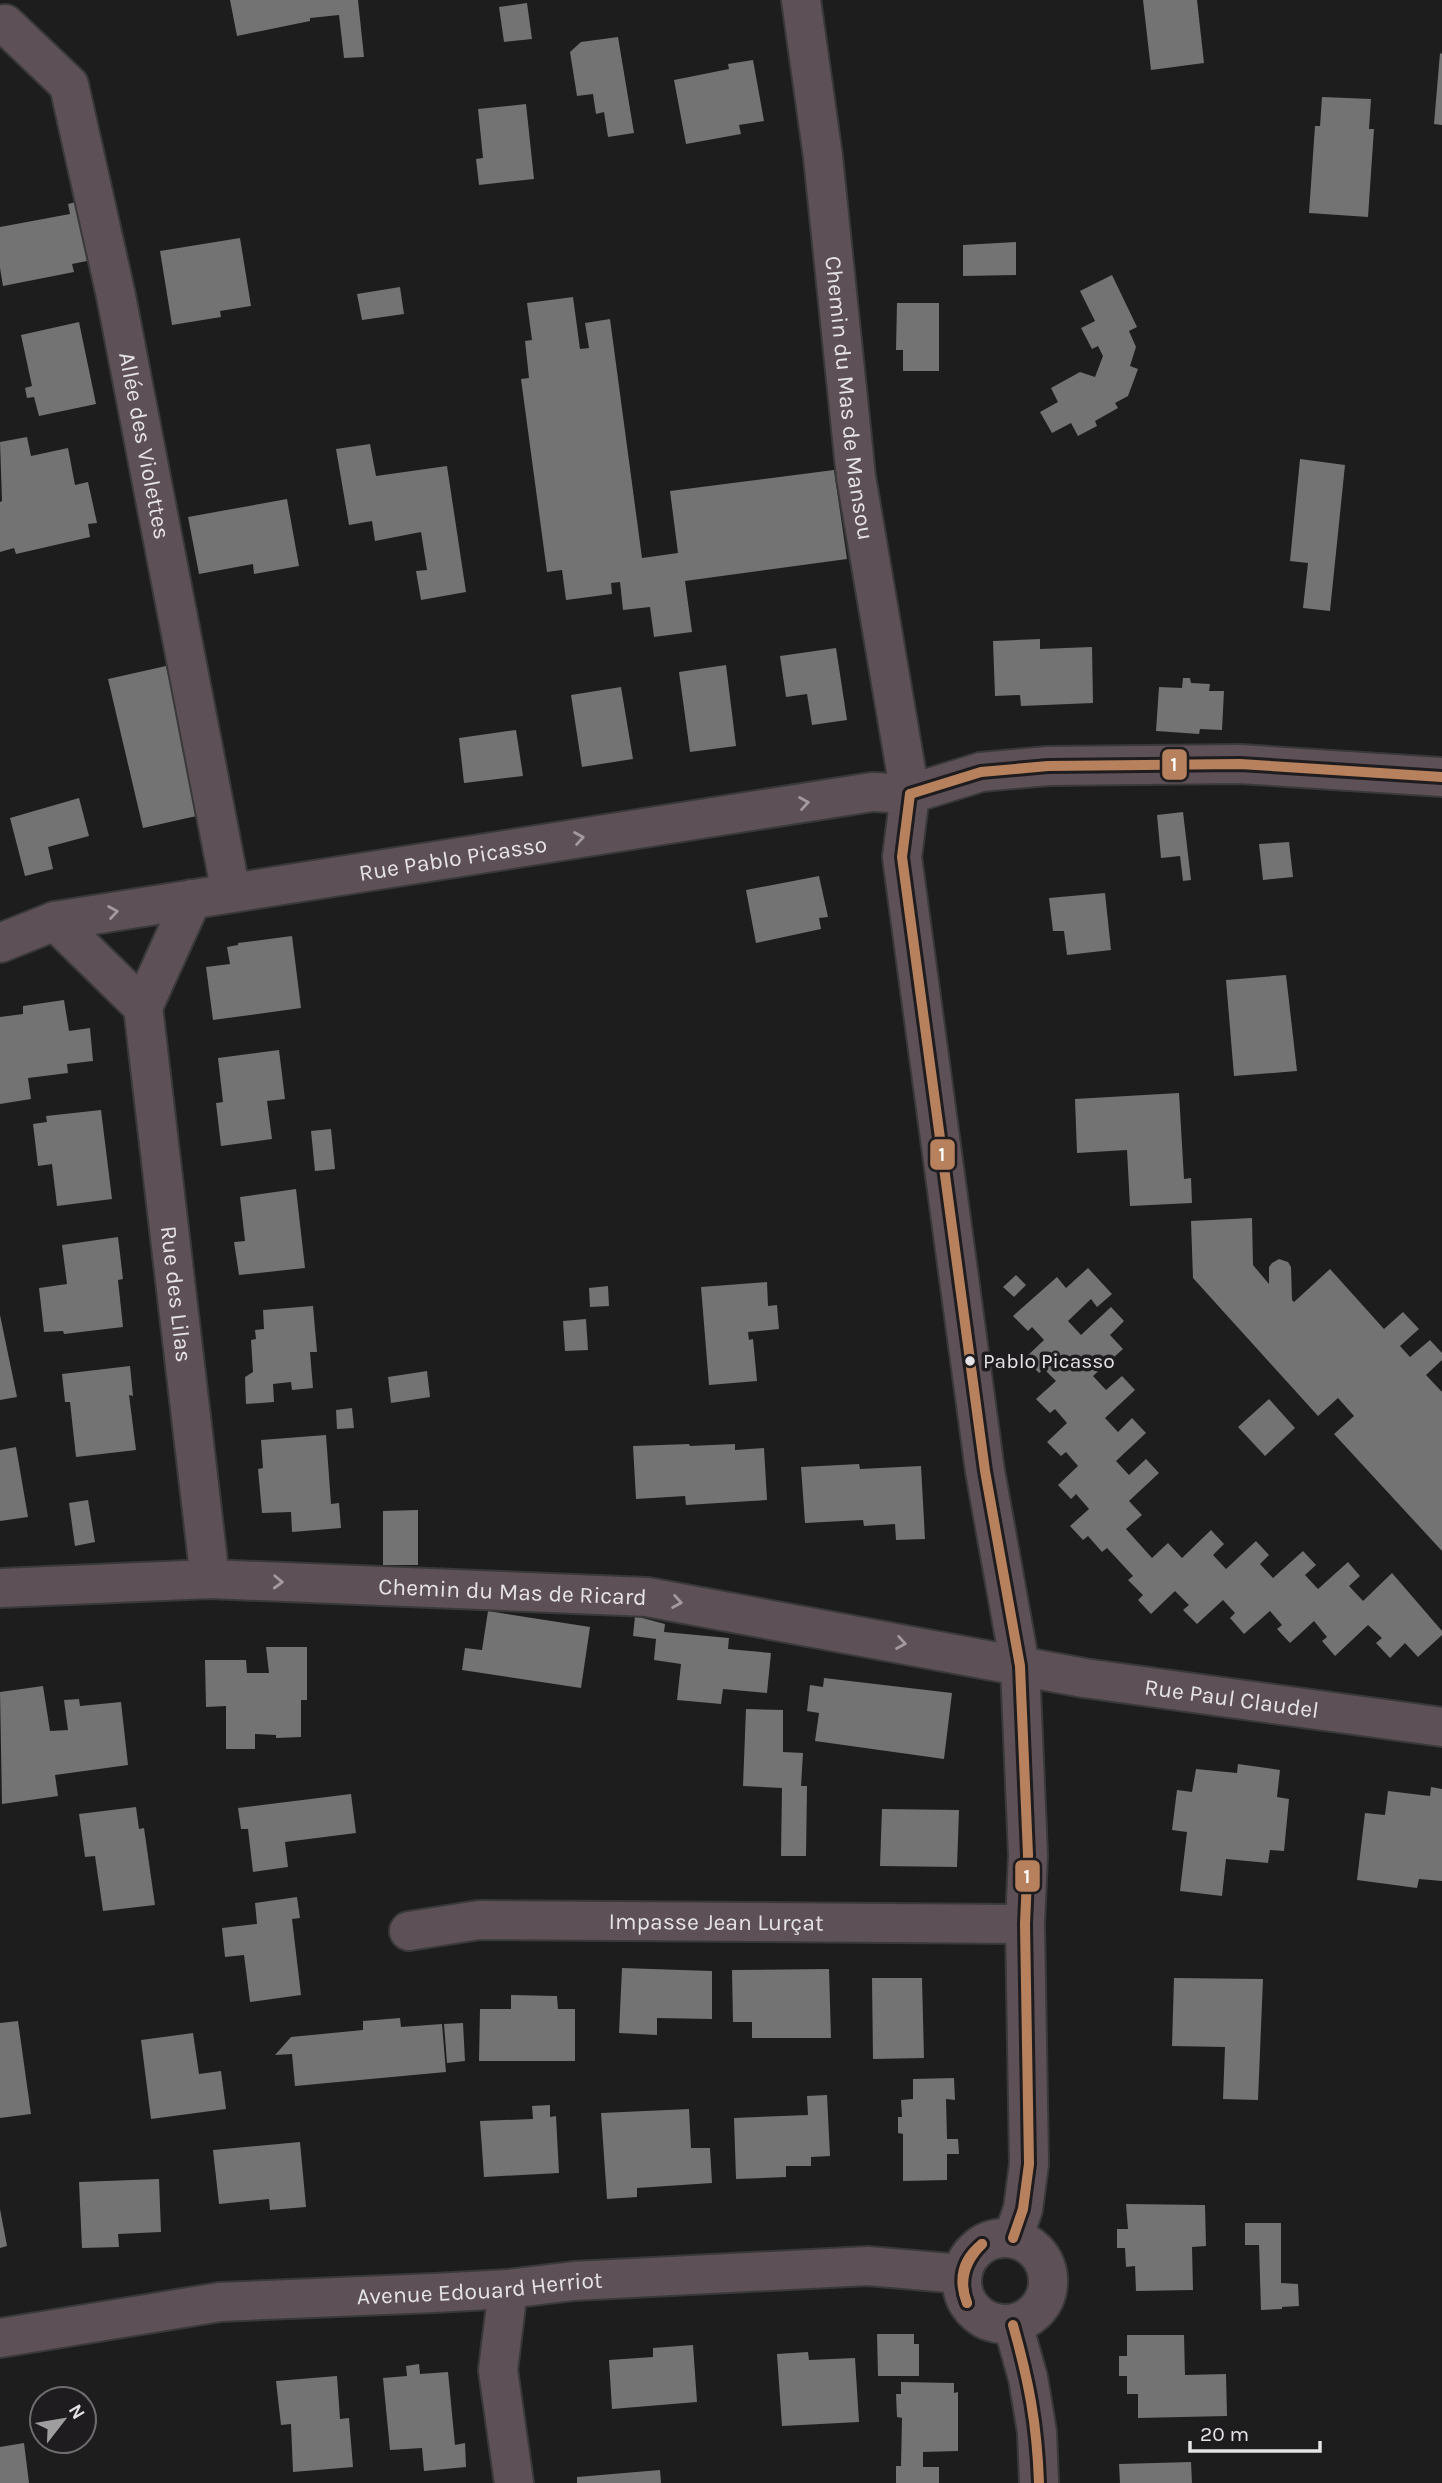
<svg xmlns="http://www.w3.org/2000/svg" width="1442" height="2483" font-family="Karla,sans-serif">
<rect width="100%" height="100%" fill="#1d1d1d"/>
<!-- building -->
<g fill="#737373">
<polygon points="230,0 358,0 364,57 344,58 339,15 310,18 310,21 237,36"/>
<polygon points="1143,0 1197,0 1204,63 1151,70"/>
<polygon points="527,3 532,39 504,42 499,7"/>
<polygon points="618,37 634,133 608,137 604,112 596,114 593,94 577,96 570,52 581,42"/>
<polygon points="1440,53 1442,54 1442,125 1434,124"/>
<polygon points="753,60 764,121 739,125 741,134 686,144 674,80 729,69 728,64"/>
<polygon points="1322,97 1371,99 1369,129 1374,129 1368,217 1309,213 1315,126 1320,126"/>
<polygon points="526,104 534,179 479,185 476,159 483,158 478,109"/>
<polygon points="80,201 92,260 72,264 74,272 3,286 0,268 0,227 70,214 68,204"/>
<polygon points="240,238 251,306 220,311 221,317 172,325 160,251"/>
<polygon points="1016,242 1016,275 963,276 963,245"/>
<polygon points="1112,275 1137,327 1129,331 1136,347 1130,366 1138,369 1128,396 1115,403 1118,408 1095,421 1097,426 1078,436 1071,423 1052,433 1040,412 1058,402 1051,388 1080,372 1095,377 1103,356 1098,346 1092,349 1081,328 1095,321 1080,291"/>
<polygon points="400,287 404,314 362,320 357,294"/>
<polygon points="573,297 580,349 589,348 585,323 610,319 642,558 678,553 670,491 834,470 847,559 685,581 692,632 654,637 650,607 623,610 620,582 611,583 612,594 566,600 562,570 547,572 521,379 529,378 525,341 532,340 527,303"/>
<polygon points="897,303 939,303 939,371 903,371 903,350 896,350"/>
<polygon points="79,322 96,404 39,416 34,397 27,398 25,388 32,386 21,335"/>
<polygon points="27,437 31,456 68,448 75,485 88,482 97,523 88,524 90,537 16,554 14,548 0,552 0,502 2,501 0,442"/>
<polygon points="370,444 376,476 447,466 466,592 421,600 416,571 427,570 421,532 375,541 372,521 349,525 336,449"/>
<polygon points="1300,459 1345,465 1330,611 1303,608 1308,563 1290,561"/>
<polygon points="287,499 299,566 254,574 253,564 199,574 188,517"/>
<polygon points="1040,639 1040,649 1092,647 1093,703 1021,706 1020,695 995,696 993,641"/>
<polygon points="836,648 847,720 812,725 807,694 786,697 780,656"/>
<polygon points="726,665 736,746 690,752 679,672"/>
<polygon points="166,666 201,815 143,828 108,679"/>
<polygon points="1183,678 1190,678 1191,683 1210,684 1209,691 1224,691 1222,730 1200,729 1199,734 1156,731 1159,687 1182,688"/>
<polygon points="621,687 633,759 582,767 571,695"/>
<polygon points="516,730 523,776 464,783 459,738"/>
<polygon points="79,798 89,836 48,847 53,869 25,876 10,818"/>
<polygon points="1183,812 1191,880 1183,881 1180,856 1161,858 1157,815"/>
<polygon points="1289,842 1293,877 1263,880 1259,844"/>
<polygon points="819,876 828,917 819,918 821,929 756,943 746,890"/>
<polygon points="1105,893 1111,950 1067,955 1064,931 1053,931 1049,898"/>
<polygon points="292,936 301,1008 213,1020 206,967 230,964 227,947 238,945 238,943"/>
<polygon points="1286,975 1297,1071 1234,1076 1226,980"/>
<polygon points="64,1000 69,1031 90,1028 93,1061 67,1064 68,1073 28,1078 31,1099 0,1104 0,1017 23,1014 23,1006"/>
<polygon points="279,1050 285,1099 267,1101 272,1139 221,1146 216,1103 223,1102 218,1058"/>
<polygon points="1179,1093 1184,1179 1191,1178 1192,1203 1130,1206 1127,1150 1077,1153 1075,1099"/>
<polygon points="101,1110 112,1199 57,1206 52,1164 38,1166 33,1124 47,1122 46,1116"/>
<polygon points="331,1129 335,1169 315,1171 311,1131"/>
<polygon points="296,1189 305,1268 239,1275 234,1242 245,1241 240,1197"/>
<polygon points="1252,1218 1253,1265 1269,1284 1269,1267 1272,1263 1279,1259 1288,1262 1291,1267 1292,1300 1294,1302 1330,1269 1384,1329 1403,1312 1419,1329 1400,1346 1410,1357 1430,1340 1442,1353 1442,1360 1426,1375 1442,1392 1442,1551 1334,1434 1354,1416 1338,1398 1318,1416 1193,1278 1191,1221"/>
<polygon points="118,1237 123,1279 118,1280 123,1327 64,1334 63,1331 44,1332 39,1288 67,1284 62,1245"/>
<polygon points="1088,1268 1112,1294 1097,1307 1091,1299 1068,1321 1081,1335 1111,1307 1124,1321 1110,1335 1123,1349 1093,1376 1106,1390 1122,1376 1135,1390 1105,1418 1118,1432 1132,1418 1146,1433 1116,1461 1129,1475 1146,1459 1159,1473 1129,1501 1142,1515 1126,1529 1152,1558 1168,1543 1182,1558 1211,1530 1224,1544 1213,1555 1226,1569 1256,1541 1269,1555 1260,1564 1273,1578 1303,1551 1316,1565 1305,1575 1318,1589 1348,1562 1360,1576 1349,1586 1363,1601 1392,1573 1442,1631 1442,1635 1418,1657 1405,1643 1390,1658 1376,1643 1382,1638 1368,1625 1335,1656 1322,1641 1327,1637 1314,1621 1290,1643 1277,1629 1282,1625 1270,1611 1244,1634 1230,1618 1235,1613 1223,1600 1197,1624 1183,1610 1189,1605 1175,1591 1151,1614 1138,1600 1143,1595 1128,1580 1133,1576 1107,1548 1102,1552 1088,1536 1083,1540 1070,1526 1089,1509 1076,1494 1071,1499 1058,1485 1078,1466 1066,1452 1061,1456 1047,1442 1067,1423 1055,1409 1050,1413 1036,1399 1056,1381 1044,1369 1039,1373 1025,1358 1044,1340 1032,1327 1028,1331 1013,1316 1057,1277 1066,1288"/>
<polygon points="1016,1275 1026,1285 1014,1297 1003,1287"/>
<polygon points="767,1282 768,1306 777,1305 779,1329 748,1332 749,1340 753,1339 757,1381 709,1385 701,1287"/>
<polygon points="608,1286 609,1306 590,1307 589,1288"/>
<polygon points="313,1306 317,1352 310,1352 313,1388 292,1390 291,1382 273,1384 274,1402 246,1404 245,1377 253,1372 251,1340 256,1339 255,1330 264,1329 263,1310"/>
<polygon points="0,1315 17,1397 0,1400"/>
<polygon points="586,1319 588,1350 565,1351 563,1321"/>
<polygon points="130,1366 133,1396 129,1395 136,1450 76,1457 70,1402 65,1402 62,1374"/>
<polygon points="427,1371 430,1397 391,1403 388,1377"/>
<polygon points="1269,1399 1295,1428 1265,1456 1238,1427"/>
<polygon points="352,1408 354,1428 337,1429 336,1410"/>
<polygon points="326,1435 331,1504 339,1503 341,1528 292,1532 291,1512 262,1513 258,1469 263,1468 261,1440"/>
<polygon points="689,1444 690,1446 735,1444 735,1450 764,1448 767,1500 686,1505 685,1496 636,1499 633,1446"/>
<polygon points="16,1447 28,1517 0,1521 0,1450"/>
<polygon points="859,1464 860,1469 921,1466 925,1539 896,1540 895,1524 864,1526 863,1520 805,1523 801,1467"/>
<polygon points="88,1500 95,1542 75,1546 69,1503"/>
<polygon points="418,1510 418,1565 383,1565 383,1511"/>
<polygon points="488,1611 590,1627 581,1688 462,1670 465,1648 482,1650"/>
<polygon points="635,1616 665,1624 664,1632 729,1638 728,1649 771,1653 767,1693 723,1689 721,1704 677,1700 681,1664 654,1660 656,1639 633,1636"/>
<polygon points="266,1647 307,1647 307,1700 301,1700 301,1737 276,1738 276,1735 255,1734 255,1749 226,1749 226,1706 206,1707 205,1660 246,1660 247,1673 269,1673"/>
<polygon points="824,1678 952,1693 944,1759 815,1741 819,1713 807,1711 810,1685 823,1687"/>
<polygon points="43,1686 50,1731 68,1730 64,1700 79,1699 80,1706 121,1702 128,1765 55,1775 58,1796 2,1804 0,1692"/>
<polygon points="746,1709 783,1710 783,1752 803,1753 801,1786 807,1786 806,1856 781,1856 782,1788 743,1786"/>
<polygon points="1238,1764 1280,1770 1277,1797 1289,1799 1284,1851 1270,1850 1268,1863 1226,1859 1222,1896 1180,1891 1187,1832 1172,1830 1177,1790 1192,1792 1196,1769 1237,1773"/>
<polygon points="1431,1787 1442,1789 1442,1881 1419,1879 1417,1888 1357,1880 1365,1813 1385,1815 1388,1791 1430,1796"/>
<polygon points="351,1794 356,1833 285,1842 288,1867 253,1872 248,1829 241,1829 238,1808"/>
<polygon points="136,1807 139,1829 144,1828 155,1905 103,1911 95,1856 85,1857 79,1814"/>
<polygon points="882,1809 959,1810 957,1867 880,1866"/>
<polygon points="297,1897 300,1918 292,1919 301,1995 250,2002 244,1955 225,1957 222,1928 257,1924 255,1903"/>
<polygon points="622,1968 712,1971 712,2019 657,2018 657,2035 619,2033"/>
<polygon points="829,1969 831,2038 752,2038 752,2022 733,2022 732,1970"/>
<polygon points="872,1978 922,1978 924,2058 873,2059"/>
<polygon points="1174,1978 1263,1979 1258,2100 1223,2099 1225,2047 1172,2046"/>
<polygon points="511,1995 557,1996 558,2009 575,2009 575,2061 479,2061 480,2009 511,2009"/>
<polygon points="400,2018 401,2027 442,2024 446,2072 295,2086 292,2054 275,2055 291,2037 363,2030 363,2021"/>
<polygon points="18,2021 31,2114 0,2118 0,2023"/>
<polygon points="463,2023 465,2061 447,2063 444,2024"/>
<polygon points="193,2033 199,2074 221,2071 226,2109 151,2119 141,2040"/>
<polygon points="954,2078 955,2100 946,2099 947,2139 958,2139 959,2154 947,2154 947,2180 903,2181 903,2134 898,2133 898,2117 902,2117 901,2100 913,2099 913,2079"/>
<polygon points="827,2095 830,2156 811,2157 811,2166 786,2166 786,2177 736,2179 734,2118 808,2115 807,2096"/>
<polygon points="550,2105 550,2117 556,2116 559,2173 484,2177 480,2121 533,2119 532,2106"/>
<polygon points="689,2109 691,2148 710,2148 712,2183 637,2188 637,2197 607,2199 601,2113"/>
<polygon points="300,2142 306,2207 270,2210 269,2199 219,2204 213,2150"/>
<polygon points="159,2179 161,2232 118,2234 119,2247 82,2248 79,2182"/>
<polygon points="1126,2204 1205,2205 1206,2246 1192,2247 1193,2290 1136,2291 1135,2266 1126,2267 1125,2248 1117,2248 1117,2229 1128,2229"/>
<polygon points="0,2209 7,2246 0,2248"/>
<polygon points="1245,2223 1281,2223 1281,2283 1298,2284 1299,2306 1282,2307 1282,2309 1261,2310 1259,2245 1245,2245"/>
<polygon points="877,2334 914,2334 914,2344 919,2344 919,2376 878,2376"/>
<polygon points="1127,2335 1184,2335 1185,2375 1226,2374 1227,2416 1138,2418 1138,2394 1127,2394 1127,2376 1119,2376 1119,2356 1127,2356"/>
<polygon points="693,2345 697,2402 612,2409 609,2360 653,2357 653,2348"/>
<polygon points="808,2352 809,2360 855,2358 859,2422 782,2426 777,2354"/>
<polygon points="419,2364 420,2374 448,2372 455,2445 465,2443 466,2467 424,2471 422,2448 390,2450 383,2378 407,2376 406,2366"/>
<polygon points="337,2376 340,2419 349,2418 353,2467 293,2472 291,2424 281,2425 276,2381"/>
<polygon points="901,2382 954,2383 954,2393 958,2392 958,2451 923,2452 923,2467 939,2467 939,2483 896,2483 896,2466 901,2466 902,2418 897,2417 896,2394 901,2394"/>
<polygon points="24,2443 29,2483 0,2483 0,2447"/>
<polygon points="1191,2462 1192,2483 1120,2483 1119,2464"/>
<polygon points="660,2470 661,2483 577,2483 577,2477"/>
</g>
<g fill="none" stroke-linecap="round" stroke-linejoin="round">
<!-- minor casing -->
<g stroke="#393939" stroke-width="42">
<g id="minor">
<path id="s1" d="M801,0L823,157L856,477L910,794L902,857L985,1471L1020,1666L1028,1855L1025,1924L1029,2164L1023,2209L1013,2238"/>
<path id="s2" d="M5,24L69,85L116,296L231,893"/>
<polyline points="55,921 143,1007 192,899"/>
<path id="s3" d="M0,943L55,921L872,792L910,794L981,772L1048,766L1240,764L1442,777"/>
<path id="s4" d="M143,1007L210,1579"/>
<path id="s5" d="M0,1588L210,1579L647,1597L1084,1678L1442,1727"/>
<path id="s6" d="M409,1931L479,1920L1025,1924"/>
<circle cx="1005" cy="2281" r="43"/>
<polyline points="508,2289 498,2370 514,2483"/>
<polyline points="1013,2325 1028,2378 1037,2432 1039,2483"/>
<path id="s7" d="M0,2338L220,2302L434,2293L508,2289L574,2281L868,2266L961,2274"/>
</g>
</g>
<!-- minor -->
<use href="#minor" stroke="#5e5057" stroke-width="38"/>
<!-- bus-1 casing -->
<g stroke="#1e1c1e" stroke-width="16">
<g id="bus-1">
<polyline points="910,794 902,857 985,1471 1020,1666 1028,1855 1025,1924 1029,2164 1023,2209 1013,2238"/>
<polyline points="910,794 981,772 1048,766 1240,764 1442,777"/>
<path d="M967,2303C958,2280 962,2260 982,2244"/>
<path d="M967,2303C958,2280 965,2261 982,2244"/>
<path d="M1013,2325C1029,2382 1037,2424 1039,2483"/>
</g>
</g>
<!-- bus-1 -->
<use href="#bus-1" stroke="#b6815c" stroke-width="10"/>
</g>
<!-- one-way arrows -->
<defs><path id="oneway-chevron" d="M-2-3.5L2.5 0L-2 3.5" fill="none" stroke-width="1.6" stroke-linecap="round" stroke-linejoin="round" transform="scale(1.75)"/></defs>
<g stroke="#a29a9e">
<use href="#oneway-chevron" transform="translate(804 803) rotate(-9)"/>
<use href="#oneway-chevron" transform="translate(579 838) rotate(-9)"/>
<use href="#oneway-chevron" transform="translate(113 912) rotate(-9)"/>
<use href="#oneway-chevron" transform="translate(278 1582) rotate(2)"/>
<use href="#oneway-chevron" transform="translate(677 1602) rotate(10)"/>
<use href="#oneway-chevron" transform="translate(901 1643) rotate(10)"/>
</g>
<!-- markers -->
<circle fill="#e5e3e5" stroke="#1e1c1e" stroke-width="2.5" cx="970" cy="1361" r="6"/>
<g text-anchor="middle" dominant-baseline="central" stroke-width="7" stroke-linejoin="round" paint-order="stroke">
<!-- bus labels -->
<g font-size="21" fill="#e5e3e5" stroke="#1e1c1e" text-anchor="start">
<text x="983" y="1361">Pablo Picasso</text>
</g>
<!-- street labels -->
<g font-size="23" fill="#e5e3e5" stroke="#1e1c1e">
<text stroke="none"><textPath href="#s1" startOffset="401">Chemin du Mas de Mansou</textPath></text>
<text stroke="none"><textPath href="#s2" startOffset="457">Allée des Violettes</textPath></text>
<text stroke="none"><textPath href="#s3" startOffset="462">Rue Pablo Picasso</textPath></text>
<text stroke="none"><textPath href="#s4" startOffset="289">Rue des Lilas</textPath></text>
<text stroke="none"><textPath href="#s5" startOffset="513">Chemin du Mas de Ricard</textPath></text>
<text stroke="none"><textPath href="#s5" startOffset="1241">Rue Paul Claudel</textPath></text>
<text stroke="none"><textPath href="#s6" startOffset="308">Impasse Jean Lurçat</textPath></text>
<text stroke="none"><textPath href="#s7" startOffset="483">Avenue Edouard Herriot</textPath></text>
</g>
</g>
<g stroke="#1e1c1e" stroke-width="2.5">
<rect x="1161" y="748" width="27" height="33" rx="7" fill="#b6815c"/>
<rect x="929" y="1138" width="27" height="33" rx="7" fill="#b6815c"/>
<rect x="1014" y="1859" width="27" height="34" rx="7" fill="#b6815c"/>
</g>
<g font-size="19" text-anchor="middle" font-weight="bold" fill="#fff">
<text x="1174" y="771">1</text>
<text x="942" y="1161">1</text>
<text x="1027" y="1883">1</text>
</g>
<!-- north arrow -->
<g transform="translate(63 2420) rotate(59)"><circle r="33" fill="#1e1c1e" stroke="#6e6c6e" stroke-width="2"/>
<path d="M0-5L12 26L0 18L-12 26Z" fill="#9f9e9f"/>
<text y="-10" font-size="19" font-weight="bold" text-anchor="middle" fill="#e5e3e5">N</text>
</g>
<!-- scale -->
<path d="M1190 2441v10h130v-10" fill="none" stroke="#e5e3e5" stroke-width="3.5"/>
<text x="1200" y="2441" font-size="21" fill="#e5e3e5" stroke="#1e1c1e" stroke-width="5" paint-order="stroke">20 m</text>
</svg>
